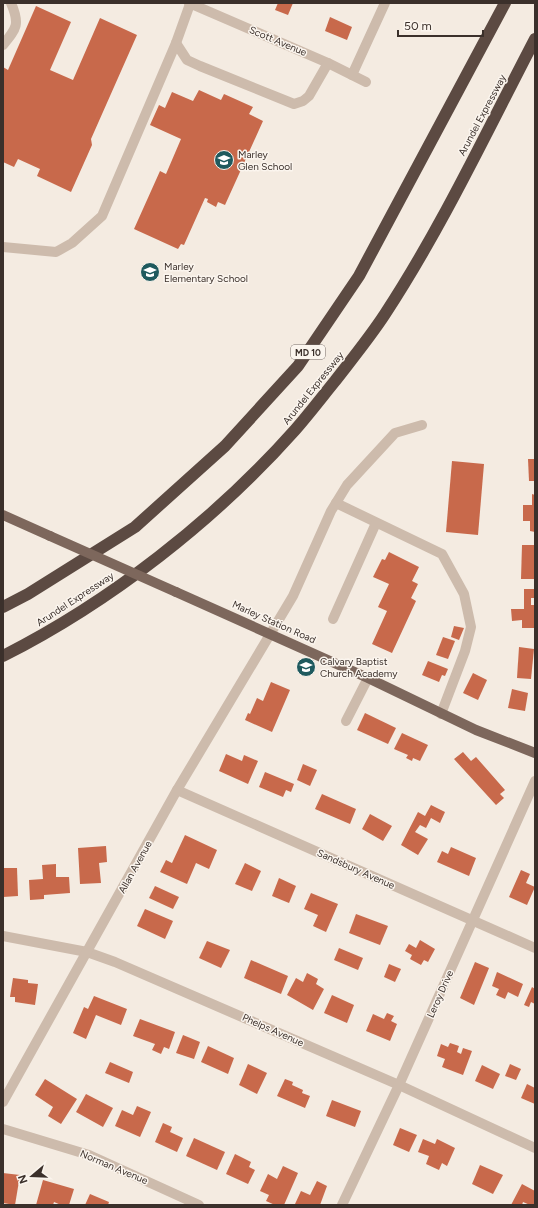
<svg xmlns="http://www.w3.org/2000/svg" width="538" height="1208" font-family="Figtree,sans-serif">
<rect width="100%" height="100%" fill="#f4ebe1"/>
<!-- building -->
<g fill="#c8694b">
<polygon points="278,3 293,3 288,15 275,10"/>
<polygon points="36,6 71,22 50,70 73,80 100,18 137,35 91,139 92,145 71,192 37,176 40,169 18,159 14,167 3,162 3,67 8,70"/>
<polygon points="330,17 352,27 347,40 325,31"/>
<polygon points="199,90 221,100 224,94 253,107 249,114 263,121 225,205 218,202 216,207 207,202 208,199 205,198 184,245 181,244 178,249 134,229 160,171 166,174 181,139 150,125 159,105 165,108 172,92 193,101"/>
<polygon points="528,459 535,459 535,481 529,481"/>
<polygon points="452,461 484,464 478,535 446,532"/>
<polygon points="532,494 535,495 535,532 530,531 530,521 523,521 523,505 532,505"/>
<polygon points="522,545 535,545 535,579 521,579"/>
<polygon points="389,552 419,567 412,581 418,584 411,598 416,601 392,653 372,644 387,611 378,607 389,584 373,577 382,559 385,560"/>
<polygon points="524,589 535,589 535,598 531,598 531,605 535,605 535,628 522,628 522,620 512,621 511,609 524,609"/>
<polygon points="454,626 464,628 459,640 451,637"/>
<polygon points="443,637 455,641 448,659 436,655"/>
<polygon points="519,647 534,649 531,679 517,678"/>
<polygon points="428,661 448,669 445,676 442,675 439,682 422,675"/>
<polygon points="473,673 487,680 478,700 463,693"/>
<polygon points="271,682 290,690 272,732 245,720 248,713 250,714 257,698 263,701"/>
<polygon points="512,689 528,693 525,711 508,708"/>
<polygon points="365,713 396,728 388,744 357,730"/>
<polygon points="402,733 428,745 420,761 413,758 412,761 406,758 408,755 394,749"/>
<polygon points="463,752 471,761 476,757 505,790 500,794 504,798 496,805 454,759"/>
<polygon points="226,754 242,761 244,755 258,761 248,784 219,771"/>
<polygon points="303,764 317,770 310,786 297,780"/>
<polygon points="265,772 294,784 291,792 286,790 283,797 259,787"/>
<polygon points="322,794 356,809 350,824 315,809"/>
<polygon points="431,805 445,812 440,823 431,818 426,828 420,825 415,832 428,839 418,855 401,845 418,812 425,816"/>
<polygon points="370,814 392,826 383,841 362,829"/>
<polygon points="185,835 217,850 209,869 196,863 187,884 160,872 166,860 172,863"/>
<polygon points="106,846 107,862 99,863 101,883 80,884 78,848"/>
<polygon points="451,847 476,858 469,876 437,862 442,851 448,854"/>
<polygon points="245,863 261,871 252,891 235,884"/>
<polygon points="56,864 56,877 69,877 70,893 44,895 44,899 30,900 29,880 43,879 42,865"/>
<polygon points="3,868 17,868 18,896 3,897"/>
<polygon points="521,870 530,874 526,883 535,887 527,905 509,897"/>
<polygon points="279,878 296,886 289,903 272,896"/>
<polygon points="155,886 179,897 173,909 149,898"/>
<polygon points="311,893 338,904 326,932 313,926 318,915 304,909"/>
<polygon points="145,909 173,921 165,939 137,926"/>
<polygon points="356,914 388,926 380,945 349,933"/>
<polygon points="420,940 435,949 428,962 424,960 421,965 410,959 412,955 405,951 409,944 416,948"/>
<polygon points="207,941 230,950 221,968 199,958"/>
<polygon points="339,948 363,958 358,970 334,960"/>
<polygon points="251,960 288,976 281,994 244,978"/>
<polygon points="475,962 489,968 474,1005 460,998"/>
<polygon points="389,964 401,969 395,982 384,977"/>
<polygon points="497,972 523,984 518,997 508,992 505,999 496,995 499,989 492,986"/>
<polygon points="307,973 318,979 316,984 324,989 313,1010 287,995 296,978 303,982"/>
<polygon points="13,978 28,980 28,983 38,984 35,1005 15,1002 15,997 10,997"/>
<polygon points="532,987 535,989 535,1004 531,1002 529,1007 524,1005"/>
<polygon points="332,995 354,1005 347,1023 324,1013"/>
<polygon points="94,996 127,1009 121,1025 96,1015 86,1039 73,1033 84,1007 88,1009"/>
<polygon points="387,1013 394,1016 391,1021 397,1024 390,1041 366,1031 373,1014 384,1019"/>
<polygon points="140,1019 175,1032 169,1049 164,1047 161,1054 152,1050 155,1044 133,1036"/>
<polygon points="183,1035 200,1042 194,1059 176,1053"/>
<polygon points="450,1043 459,1046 457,1052 461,1054 463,1048 472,1051 463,1075 442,1067 445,1059 437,1056 441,1044 448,1047"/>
<polygon points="208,1046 234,1058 228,1074 201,1062"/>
<polygon points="110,1062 133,1072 129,1083 105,1073"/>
<polygon points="248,1064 267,1073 257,1094 239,1085"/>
<polygon points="510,1064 521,1069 516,1080 505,1076"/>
<polygon points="482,1065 500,1074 493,1089 475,1081"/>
<polygon points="45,1079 77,1099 61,1124 48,1116 53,1107 35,1095"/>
<polygon points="285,1079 293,1082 292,1085 303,1090 302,1093 310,1096 305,1108 277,1096"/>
<polygon points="527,1084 535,1088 535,1104 521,1098"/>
<polygon points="86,1094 113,1108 103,1127 76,1112"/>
<polygon points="332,1100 361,1111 355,1127 326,1116"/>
<polygon points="137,1106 151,1112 140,1137 115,1126 122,1110 133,1115"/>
<polygon points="163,1123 172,1127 170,1132 183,1138 177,1152 155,1142"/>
<polygon points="400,1128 417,1135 409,1152 393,1145"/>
<polygon points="194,1138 225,1152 217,1170 186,1156"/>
<polygon points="423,1139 435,1144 437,1139 455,1148 447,1166 442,1163 439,1170 426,1164 429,1156 418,1152"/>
<polygon points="235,1154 251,1162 249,1167 255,1170 248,1184 226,1174"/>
<polygon points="480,1165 503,1175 493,1194 472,1184"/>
<polygon points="283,1166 298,1173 284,1205 275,1205 266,1201 269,1195 260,1191 268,1174 277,1179"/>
<polygon points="3,1173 20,1175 15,1205 3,1203"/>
<polygon points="43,1180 74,1189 69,1205 61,1205 54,1202 53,1205 36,1205"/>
<polygon points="317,1181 327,1186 320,1205 295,1204 301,1191 310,1195"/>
<polygon points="522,1184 535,1191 535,1205 530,1205 523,1202 522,1205 511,1205"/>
<polygon points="90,1194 109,1202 108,1205 85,1205"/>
</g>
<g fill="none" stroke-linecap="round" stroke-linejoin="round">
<!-- minor -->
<g stroke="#cdbbac" stroke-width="10">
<polyline points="189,3 328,63 366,82"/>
<polyline points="176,43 187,60 200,66 294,104 303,101 309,96 328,63"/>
<path d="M3,45C17,28 20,24 11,3"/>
<polyline points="352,75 385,3"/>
<polyline points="3,247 56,252 72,243 102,216 176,43 190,4"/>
<polyline points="336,503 442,554 464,594 471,627 465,651 441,714"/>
<polyline points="333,619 376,523"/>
<polyline points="346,721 368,678"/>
<polyline points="177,790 535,948"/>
<polyline points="3,936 87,952 115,962 399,1085 535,1148"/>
<polyline points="3,1102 177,790 293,596 331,511 347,485 395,433 422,425"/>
<polyline points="3,1129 89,1155 199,1205"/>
<polyline points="342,1205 399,1085 535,781"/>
</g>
<!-- major -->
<g stroke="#7d675c" stroke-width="10">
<polyline points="3,515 50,536"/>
<polyline points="176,592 368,678 476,730 535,753"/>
</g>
<!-- highway -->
<g stroke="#5c4a42" stroke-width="12">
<polyline points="3,607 28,594 135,527 225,446 298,366 359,276 505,3"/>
<path d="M3,656C110,602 215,520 295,430C309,414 322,397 335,381C352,359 370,337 385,314C442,227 487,131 535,39"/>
</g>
<!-- major-bridge -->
<polyline stroke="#7d675c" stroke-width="10" points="50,536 176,592"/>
</g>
<!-- icons -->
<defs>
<g id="school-disc" transform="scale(1)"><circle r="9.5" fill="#1f5a5e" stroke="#fbf5ee"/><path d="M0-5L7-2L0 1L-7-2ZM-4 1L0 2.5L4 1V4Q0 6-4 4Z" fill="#fff"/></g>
</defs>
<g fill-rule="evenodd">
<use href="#school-disc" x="224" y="160"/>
<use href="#school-disc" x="150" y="272"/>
<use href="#school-disc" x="306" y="667"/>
</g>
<g text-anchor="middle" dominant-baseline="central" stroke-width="3" stroke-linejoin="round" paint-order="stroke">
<!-- shield labels -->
<rect fill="#fbf5ee" stroke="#756b66" stroke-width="1" x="291" y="345" width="34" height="14" rx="3"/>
<g font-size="9" font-weight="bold" fill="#3b302b">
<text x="308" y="352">MD 10</text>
</g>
<!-- street labels -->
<g font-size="10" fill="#3b302b" stroke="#fbf5ee">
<text transform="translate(278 41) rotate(23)">Scott Avenue</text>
<text transform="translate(482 115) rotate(-62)">Arundel Expressway</text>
<text transform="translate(313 388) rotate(-51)">Arundel Expressway</text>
<text transform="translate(75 599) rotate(-33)">Arundel Expressway</text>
<text transform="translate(274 622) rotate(24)">Marley Station Road</text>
<text transform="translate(135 867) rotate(-61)">Allan Avenue</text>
<text transform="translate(356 869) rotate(24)">Sandsbury Avenue</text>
<text transform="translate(440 994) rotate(-66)">Leroy Drive</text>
<text transform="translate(273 1030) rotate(24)">Phelps Avenue</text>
<text transform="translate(114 1167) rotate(23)">Norman Avenue</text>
</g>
<!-- poi labels -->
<g font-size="10" fill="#3b302b" stroke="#fbf5ee" text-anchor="start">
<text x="238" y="154">Marley<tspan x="238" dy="12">Glen School</tspan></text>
<text x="164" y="266">Marley<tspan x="164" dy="12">Elementary School</tspan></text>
<text x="320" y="661">Calvary Baptist<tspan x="320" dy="12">Church Academy</tspan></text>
</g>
</g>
<!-- border -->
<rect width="538" height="1208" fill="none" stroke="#3b302b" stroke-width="8"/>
<!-- north arrow -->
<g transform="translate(32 1176) rotate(251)" stroke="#fbf5ee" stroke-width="3" paint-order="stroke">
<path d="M0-3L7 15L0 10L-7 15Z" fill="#3b302b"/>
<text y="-6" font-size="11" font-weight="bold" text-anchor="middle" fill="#3b302b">N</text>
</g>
<!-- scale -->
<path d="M398 30v6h85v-6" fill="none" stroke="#3b302b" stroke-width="2"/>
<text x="404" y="30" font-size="12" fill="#3b302b" stroke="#fbf5ee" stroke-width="3" paint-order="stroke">50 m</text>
</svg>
